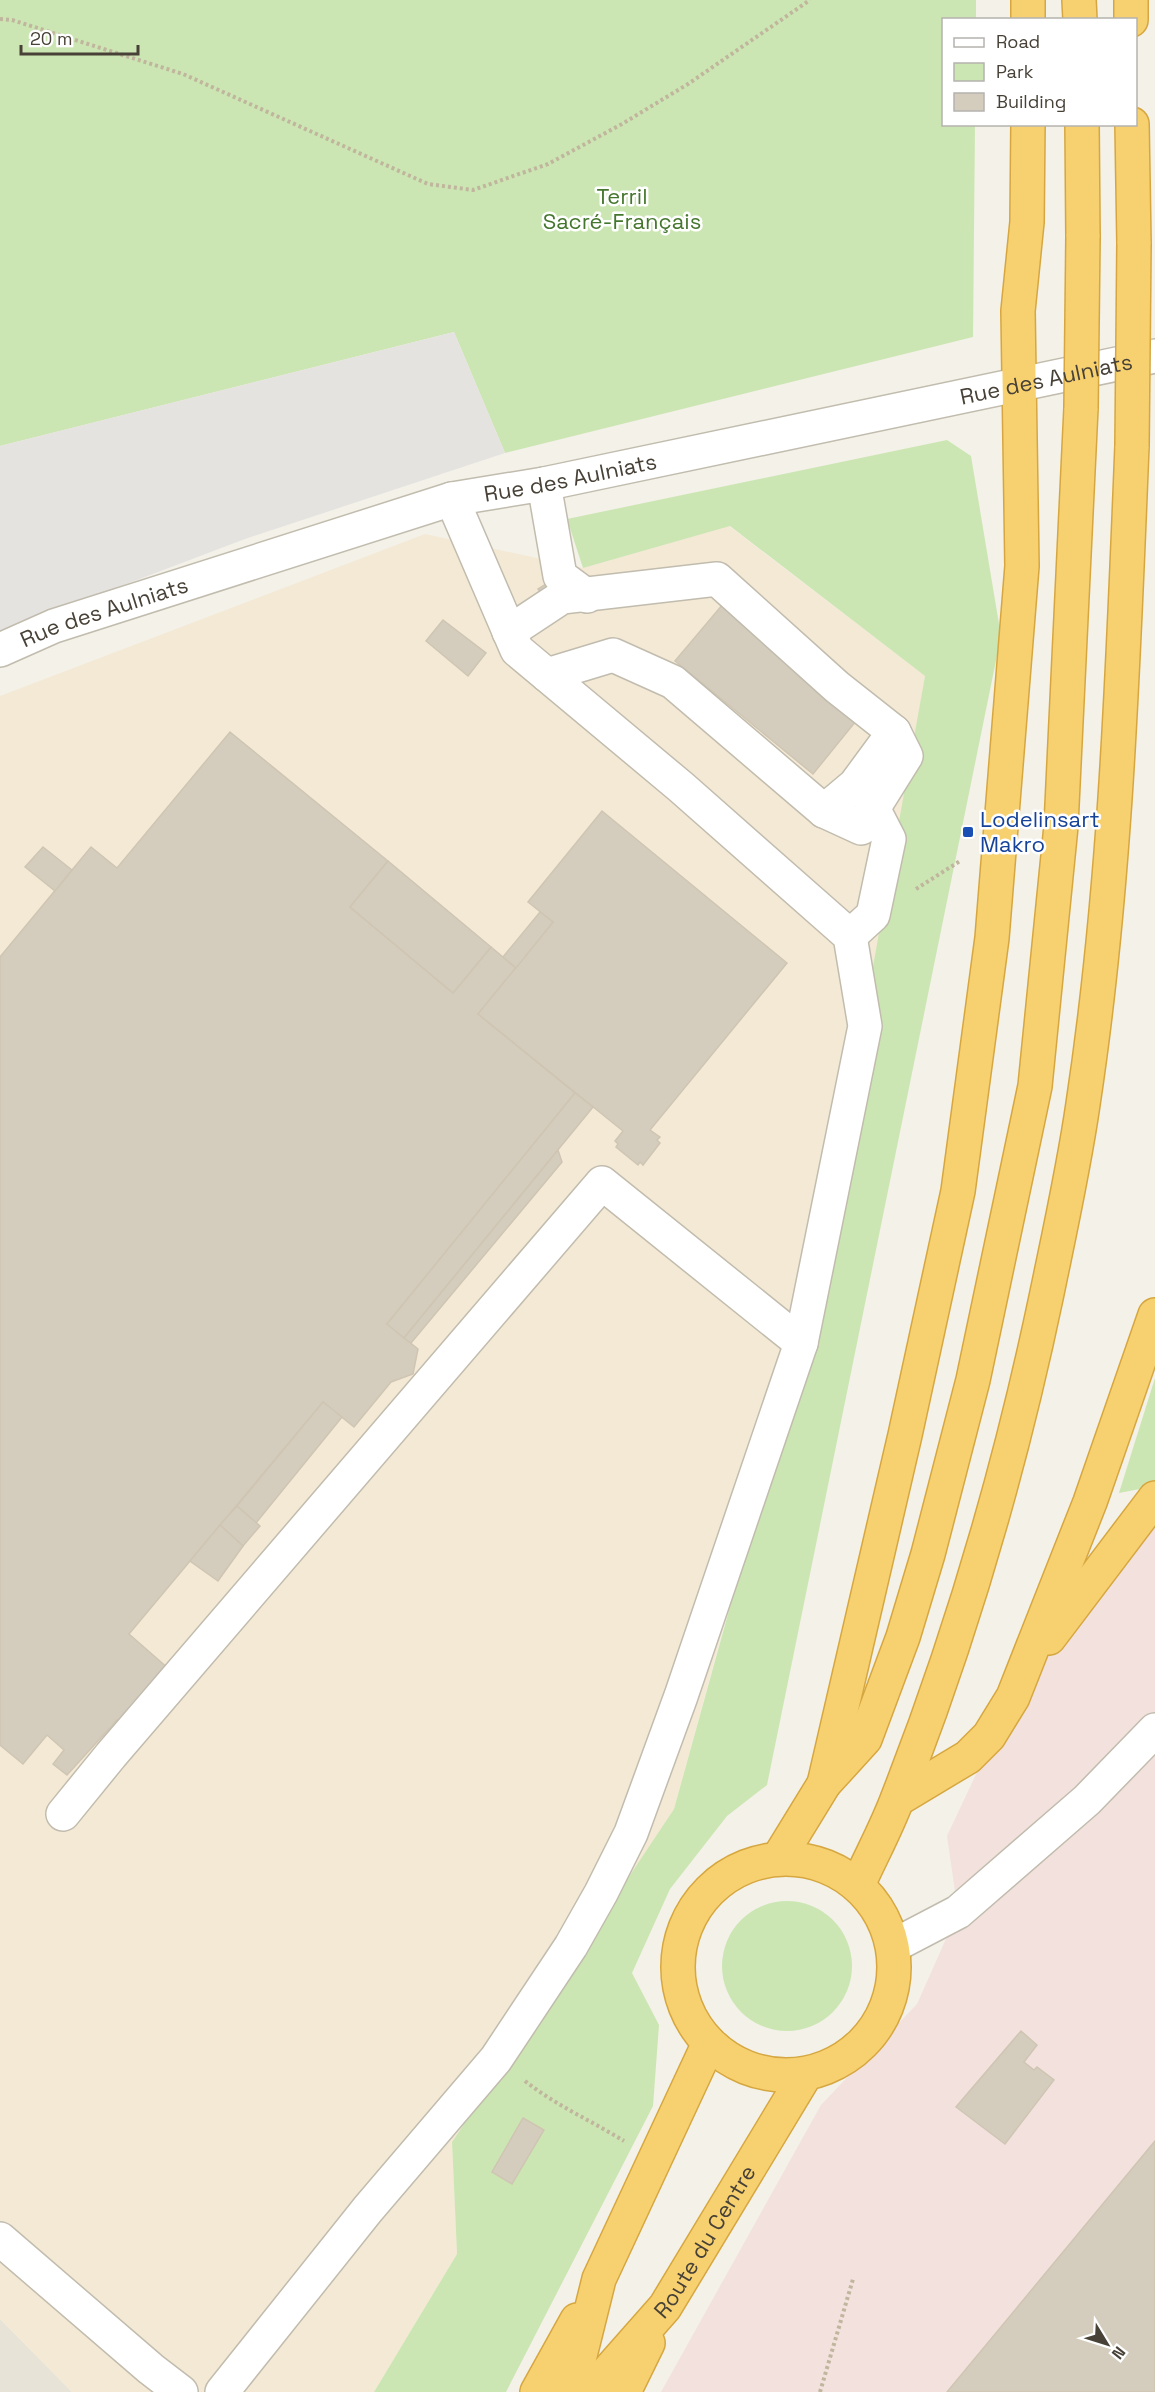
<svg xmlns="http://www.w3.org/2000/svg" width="1155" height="2392" font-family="'Space Grotesk',sans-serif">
<rect width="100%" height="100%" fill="#f3f1e8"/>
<!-- residential -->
<polygon fill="#e7e3d7" points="0,2319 72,2392 0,2392"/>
<!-- commercial -->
<polygon fill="#f4e9d5" points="729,526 925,676 852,1157 674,1809 452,2142 457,2254 374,2392 72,2392 0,2319 0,696 425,534 583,568"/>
<!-- medical -->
<polygon fill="#f3e1dd" points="1155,1499 1155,2392 661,2392 821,2105 917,2004 958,1912 947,1836 1025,1670"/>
<!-- green -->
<g fill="#cce6b3">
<polygon points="0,0 976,0 976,19 944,20 944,124 975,125 973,337 505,453 454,332 0,446"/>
<polygon points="947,440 971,456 1001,636 767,1785 727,1816 670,1889 632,1973 659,2025 653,2106 506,2392 374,2392 457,2254 452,2142 674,1809 733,1596 845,1123 925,676 730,526 583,568 567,519"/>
<polygon points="1155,1378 1155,1486 1119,1493"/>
<circle cx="787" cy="1966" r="65"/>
</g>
<!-- parking -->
<polygon fill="#e5e3e0" points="454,332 505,453 245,539 0,632 0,446"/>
<!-- building -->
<g fill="#d4cdbe" stroke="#cfc5b2" stroke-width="1.5">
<polygon points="554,579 545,599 538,589"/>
<polygon points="723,604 860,716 813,774 675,661"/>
<polygon points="443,620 486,653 468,676 426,641"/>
<polygon points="230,732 388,861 350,907 453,993 491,947 516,968 478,1014 575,1093 387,1324 418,1349 413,1374 391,1382 354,1427 323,1402 129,1634 169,1669 123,1724 117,1720 67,1775 53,1764 64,1750 47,1735 23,1764 0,1745 0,957 91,847 117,868"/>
<polygon points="602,811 787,963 650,1130 660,1137 657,1140 660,1143 643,1165 640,1162 638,1165 616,1147 618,1144 615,1141 623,1131 478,1014 553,922 528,902"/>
<polygon points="43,847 72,870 55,891 25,867"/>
<polygon points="388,861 491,947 453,993 350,907"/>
<polygon points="540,912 553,922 516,968 503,957"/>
<polygon points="575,1093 593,1107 404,1338 387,1324"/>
<polygon points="558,1150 562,1162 411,1343 404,1338"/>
<polygon points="323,1402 342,1417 256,1523 237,1506"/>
<polygon points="237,1506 260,1526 243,1546 220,1525"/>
<polygon points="220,1525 243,1546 218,1581 190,1561"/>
<polygon points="1021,2031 1037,2045 1024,2062 1034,2070 1037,2067 1054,2080 1005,2144 956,2107"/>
<polygon points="523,2118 544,2130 512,2184 492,2172"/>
<polygon points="1155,2141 1155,2392 947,2392"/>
</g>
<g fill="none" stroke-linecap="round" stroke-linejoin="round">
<!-- minor casing -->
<g stroke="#c1bcae" stroke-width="36">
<g id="minor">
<polyline points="544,484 560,576 587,596"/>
<polyline points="509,632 562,597 717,579 837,687 894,732 855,785 824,811 673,682 613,655 547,675"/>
<path id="s1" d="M0,650L54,626L452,499L544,484L1155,356"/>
<polyline points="824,811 861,828 906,756 894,732"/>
<polyline points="850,936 873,915 889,839 873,808"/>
<polyline points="63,1814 111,1755 602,1183 801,1343"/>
<polyline points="893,1946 958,1912 1087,1800 1155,1730"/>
<polyline points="0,2239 151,2369 181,2392"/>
<polyline points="222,2392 368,2209 496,2059 571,1946 601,1893 631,1833 681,1696 801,1343 865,1026 850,936 681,787 517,650 452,499"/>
</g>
</g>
<!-- highway casing -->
<g stroke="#d6a740" stroke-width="36">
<g id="highway">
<polyline points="1028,0 1028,20"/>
<polyline points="1079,0 1080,20"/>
<polyline points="1131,0 1131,20"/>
<polyline points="1082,124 1083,237"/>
<polyline points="1132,124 1134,244"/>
<polyline points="1049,1638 1155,1498"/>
<polyline points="824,1784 905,1435 958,1191 992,938 1022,566 1018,311 1027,222 1028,124"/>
<polyline points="898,1799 968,1757 989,1736 1013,1697 1090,1502 1155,1315"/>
<circle cx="786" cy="1967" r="108"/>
<polyline points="778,1859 824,1784 865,1739 903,1637 928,1554 973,1380 1035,1086 1061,826 1081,408"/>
<path d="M858,1885C871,1856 887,1827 898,1797C962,1634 1011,1465 1047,1293C1060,1230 1074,1167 1083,1104C1116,886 1123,665 1132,446"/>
<polyline points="537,2392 577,2320"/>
<polyline points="571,2392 599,2279 709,2043"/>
<path id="s2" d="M590,2392L665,2307L804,2077"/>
<polyline points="624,2392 648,2343"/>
</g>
</g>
<!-- path -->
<g stroke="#c0b59d" stroke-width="4" stroke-dasharray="3 3" stroke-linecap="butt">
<polyline points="0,19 12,20 183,74 428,184 473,190 548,164 622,124 688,84 810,0"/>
<polyline points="916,889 960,861"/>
<path d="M525,2081C555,2105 592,2121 624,2141"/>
<polyline points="820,2392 853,2279"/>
</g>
<!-- minor -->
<use href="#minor" stroke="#fff" stroke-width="33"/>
<!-- highway -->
<use href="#highway" stroke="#f7d170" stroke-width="33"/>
<!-- highway-bridge casing -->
<g stroke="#d6a740" stroke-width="36" stroke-linecap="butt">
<g id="highway-bridge">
<polyline points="1081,408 1083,237"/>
<polyline points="1132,446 1134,244"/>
</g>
</g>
<!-- highway-bridge -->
<use href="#highway-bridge" stroke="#f7d170" stroke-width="33"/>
</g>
<!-- markers -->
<rect fill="#1a4fb4" stroke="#fff" stroke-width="2" x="962" y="826" width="12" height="12" rx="3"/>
<g text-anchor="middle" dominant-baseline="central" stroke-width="5" stroke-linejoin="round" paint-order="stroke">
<!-- park labels -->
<g font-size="22" fill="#45762d" stroke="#fff">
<text x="622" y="196">Terril<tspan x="622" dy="25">Sacré-Français</tspan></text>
</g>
<!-- street labels -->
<g font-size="22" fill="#474137" stroke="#fff">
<text stroke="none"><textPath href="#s1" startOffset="1083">Rue des Aulniats</textPath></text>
<text stroke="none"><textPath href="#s1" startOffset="597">Rue des Aulniats</textPath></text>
<text stroke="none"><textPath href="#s1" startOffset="111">Rue des Aulniats</textPath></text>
<text stroke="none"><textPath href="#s2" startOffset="190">Route du Centre</textPath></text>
</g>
<!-- transit labels -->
<g font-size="22" fill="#164399" stroke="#fff" text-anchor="start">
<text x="980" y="819">Lodelinsart<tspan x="980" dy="25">Makro</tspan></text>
</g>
</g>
<!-- legend -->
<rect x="942" y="18" width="195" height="108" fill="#ffffff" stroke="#b5b3af" stroke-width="1.5"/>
<rect x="954" y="38" width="30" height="9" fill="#ffffff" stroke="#b5b3af" stroke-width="1.5"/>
<text x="996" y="48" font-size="18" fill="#474137">Road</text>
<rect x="954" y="63" width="30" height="18" fill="#cce6b3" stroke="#b5b3af" stroke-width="1.5"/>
<text x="996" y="78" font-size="18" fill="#474137">Park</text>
<rect x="954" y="93" width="30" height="18" fill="#d4cdbe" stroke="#b5b3af" stroke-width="1.5"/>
<text x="996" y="108" font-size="18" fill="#474137">Building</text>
<!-- north arrow -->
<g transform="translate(1107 2344) rotate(128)" stroke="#ffffff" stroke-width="4.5" paint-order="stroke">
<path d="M0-4.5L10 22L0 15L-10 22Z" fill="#474137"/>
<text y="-9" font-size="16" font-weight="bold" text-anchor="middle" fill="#474137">N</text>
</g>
<!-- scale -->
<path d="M21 45v9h117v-9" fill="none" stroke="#474137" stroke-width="3"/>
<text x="30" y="45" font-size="18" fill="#474137" stroke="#ffffff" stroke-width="4.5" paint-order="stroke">20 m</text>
</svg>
